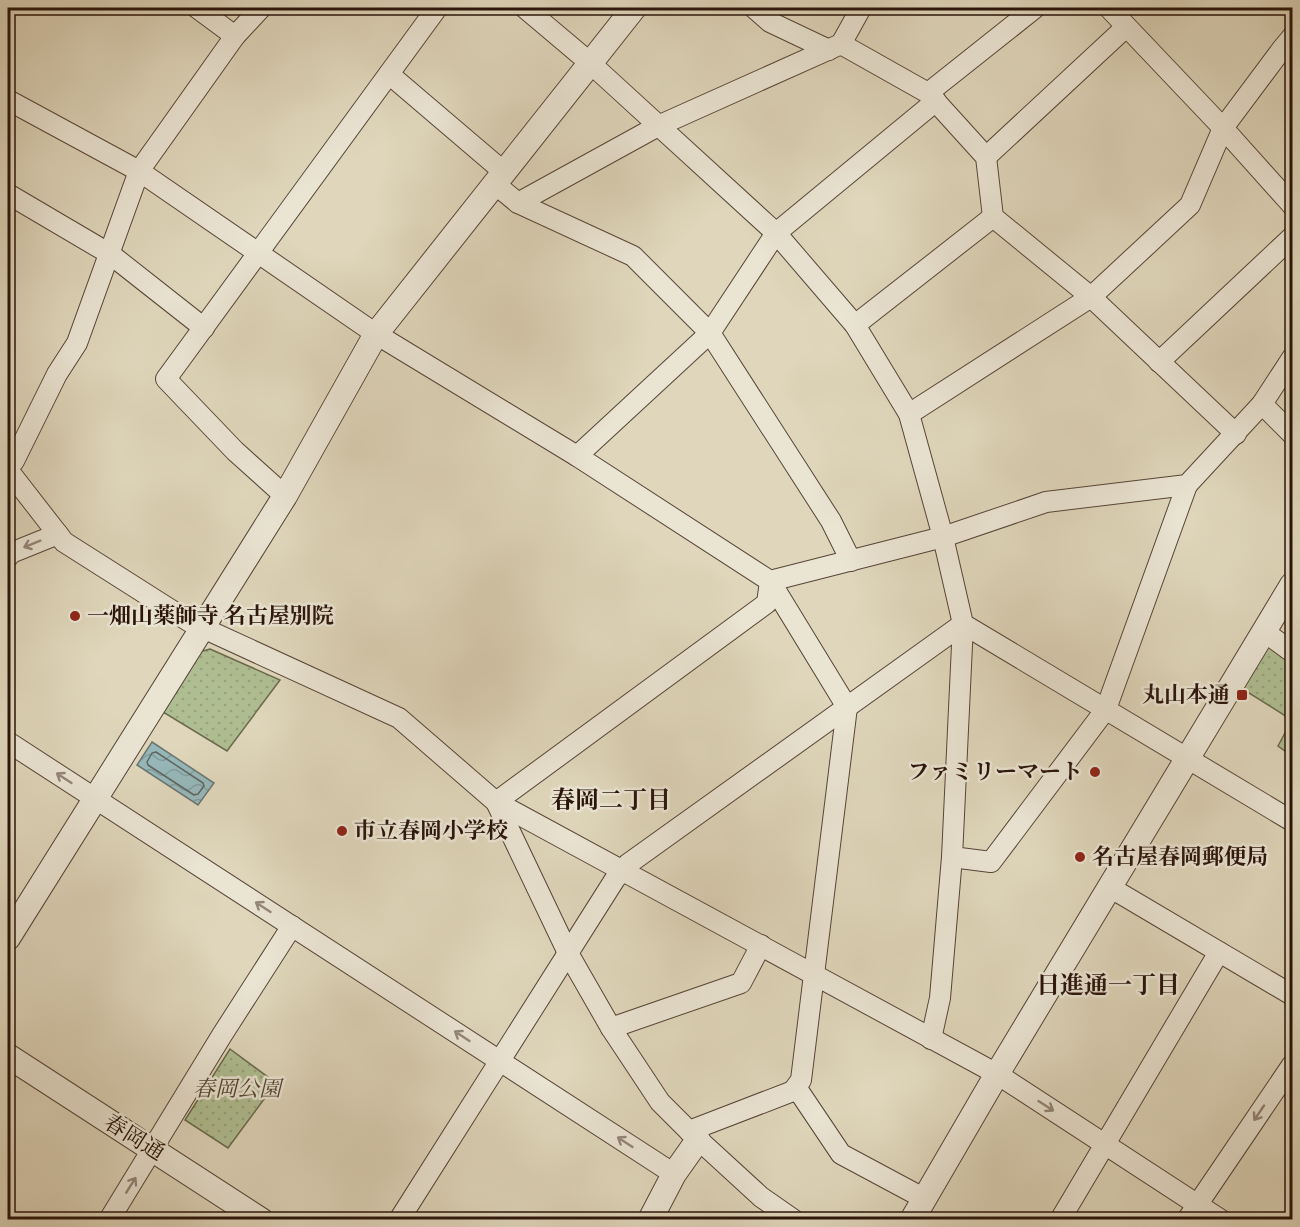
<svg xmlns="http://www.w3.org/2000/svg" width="1300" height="1227" font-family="'IM FELL DW Pica','Noto Serif JP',serif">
<defs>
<pattern id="park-dots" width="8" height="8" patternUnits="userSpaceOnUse" patternTransform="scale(1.5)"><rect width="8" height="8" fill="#afbe92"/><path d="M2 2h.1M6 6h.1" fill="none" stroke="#97a27d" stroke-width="1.8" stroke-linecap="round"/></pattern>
<pattern id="water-waves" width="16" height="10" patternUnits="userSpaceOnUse" patternTransform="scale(1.5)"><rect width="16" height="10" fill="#96b7b9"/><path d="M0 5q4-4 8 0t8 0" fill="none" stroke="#819c9e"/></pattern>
</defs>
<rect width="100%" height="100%" fill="#dfd6bb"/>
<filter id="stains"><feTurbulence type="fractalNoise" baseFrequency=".00333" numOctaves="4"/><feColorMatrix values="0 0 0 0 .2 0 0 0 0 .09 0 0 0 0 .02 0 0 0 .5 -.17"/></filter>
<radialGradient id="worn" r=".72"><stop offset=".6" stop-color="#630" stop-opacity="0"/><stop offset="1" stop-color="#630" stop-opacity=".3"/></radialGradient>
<!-- park -->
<g fill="url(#park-dots)" stroke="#6c694e" stroke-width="1.5">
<polygon points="1267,645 1292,662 1292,756 1278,746 1292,720 1241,688"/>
<polygon points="210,649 280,680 227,751 163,712 199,652"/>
<polygon points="230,1049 276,1083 228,1148 185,1120"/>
</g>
<!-- water -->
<polygon fill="url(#water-waves)" stroke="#6b7673" stroke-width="1.5" points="152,742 214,783 198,805 137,765"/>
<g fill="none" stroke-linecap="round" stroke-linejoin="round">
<!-- shore -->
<polygon stroke="#606662" stroke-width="1.5" points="156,752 203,783 204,786 198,794 194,795 148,765 147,762 152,753"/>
<!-- minor casing -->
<g stroke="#574437" stroke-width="22">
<g id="minor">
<polyline points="197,8 235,36"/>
<polyline points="525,8 589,62 776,233 855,325 909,414 943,537 963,624 1292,821"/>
<polyline points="754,8 770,22 829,50"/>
<polyline points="1109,8 1223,128 1292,205"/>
<polyline points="841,44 861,8"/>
<polyline points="389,74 505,173"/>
<polyline points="928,93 1035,8"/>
<polyline points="8,100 139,171 376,334 577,456 770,581 943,537 1046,502 1187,485 1262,404 1292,358"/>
<polyline points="986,157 1126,27"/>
<polyline points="495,184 518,203 633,256 710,333 831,521 851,561"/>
<polyline points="8,194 110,254 204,328"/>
<polyline points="518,203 658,126 841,44 928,93 986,157 993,217 1091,297 1236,434"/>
<polyline points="855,325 993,217"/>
<polyline points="1159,362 1292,237"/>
<polyline points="1262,404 1292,434"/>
<polyline points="909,414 1091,297 1190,205 1223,128 1282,49 1292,37"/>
<polyline points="577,456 710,333 776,233 936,101"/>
<polyline points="8,466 14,461 57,374 77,343 139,171 235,36 261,8"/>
<polyline points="8,470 64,542 190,622 399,718 496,802 568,953 611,1028 660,1102 689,1131 761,1197 794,1220"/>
<polyline points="285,496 235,451 166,379 437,8"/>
<polyline points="8,557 11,553 58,534"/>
<polyline points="770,581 767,603 496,802 997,1074 1221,1220"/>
<polyline points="770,581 847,707 801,1080 793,1091 800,1093 841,1154 925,1199"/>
<polyline points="1265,632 1292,652"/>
<polyline points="8,742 674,1174"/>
<polyline points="952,857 991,862 1106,709 1187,485"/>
<polyline points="1111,888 1292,995"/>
<polyline points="611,1028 741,983 761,945"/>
<polyline points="931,1039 940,998 952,857 963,624"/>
<polyline points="689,1131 793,1091"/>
<polyline points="109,1220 222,1035 292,926"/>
<polyline points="399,1220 615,879 628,864 963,624"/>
<polyline points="1060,1220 1219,952"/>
<polyline points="1187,1220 1292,1065"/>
</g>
</g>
<!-- tertiary casing -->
<g stroke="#574437" stroke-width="26">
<g id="tertiary">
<polyline points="8,938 285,496 376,334 634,8"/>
<polyline points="8,1056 261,1220"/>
<polyline points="650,1220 674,1174 698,1140"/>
<polyline points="912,1220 997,1074 1292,585"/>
</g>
</g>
<!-- minor -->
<use href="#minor" stroke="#eae4d3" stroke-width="20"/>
<!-- tertiary -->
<use href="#tertiary" stroke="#eae4d3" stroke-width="24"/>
</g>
<!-- one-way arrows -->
<defs><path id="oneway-shaft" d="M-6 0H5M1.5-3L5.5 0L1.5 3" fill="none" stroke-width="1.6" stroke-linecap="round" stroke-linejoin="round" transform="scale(1.5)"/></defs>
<g stroke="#948679">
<use href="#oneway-shaft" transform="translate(32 544) rotate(158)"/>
<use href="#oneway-shaft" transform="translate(64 778) rotate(-147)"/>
<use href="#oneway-shaft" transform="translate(263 907) rotate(-147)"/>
<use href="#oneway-shaft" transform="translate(462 1036) rotate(-147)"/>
<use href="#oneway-shaft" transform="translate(1046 1106) rotate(33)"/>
<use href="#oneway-shaft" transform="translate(1259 1113) rotate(124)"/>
<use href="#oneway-shaft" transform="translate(625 1142) rotate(-147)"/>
<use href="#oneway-shaft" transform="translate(131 1185) rotate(-58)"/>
</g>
<!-- markers -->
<g fill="#8f2418" stroke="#eae4d3" stroke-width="2">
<circle cx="75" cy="616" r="6"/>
<rect x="1236" y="689" width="12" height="12" rx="3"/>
<circle cx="1095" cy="772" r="6"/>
<circle cx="342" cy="831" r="6"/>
<circle cx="1080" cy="857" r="6"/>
</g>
<g text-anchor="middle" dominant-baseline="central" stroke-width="5" stroke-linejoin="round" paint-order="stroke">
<!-- poi labels -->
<g font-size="22" font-weight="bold" fill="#2a140b" stroke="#eae4d3" text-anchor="start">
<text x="87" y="616">一畑山薬師寺 名古屋別院</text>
<text x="1230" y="695" text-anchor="end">丸山本通</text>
<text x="1083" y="772" text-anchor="end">ファミリーマート</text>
<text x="354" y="831">市立春岡小学校</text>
<text x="1092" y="857">名古屋春岡郵便局</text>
</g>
<!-- park labels -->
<g font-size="22" font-style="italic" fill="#524734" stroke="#eae4d3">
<text x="237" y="1089">春岡公園</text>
</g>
<!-- street labels -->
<g font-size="22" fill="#2a140b" stroke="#eae4d3">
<text transform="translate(134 1138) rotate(32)">春岡通</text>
</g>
<!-- neighbourhood labels -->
<g font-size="24" font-weight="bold" fill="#2a140b" stroke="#eae4d3">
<text x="611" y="801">春岡二丁目</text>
<text x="1108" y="986">日進通一丁目</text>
</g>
</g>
<!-- margin -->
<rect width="1300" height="1227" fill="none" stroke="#dfd6bb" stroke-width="30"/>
<rect x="9" y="9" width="1282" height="1209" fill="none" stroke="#2a140b" stroke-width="3"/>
<rect x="15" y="15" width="1270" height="1197" fill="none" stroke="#2a140b" stroke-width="1.5"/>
<rect width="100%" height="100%" filter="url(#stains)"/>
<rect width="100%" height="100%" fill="url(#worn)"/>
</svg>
